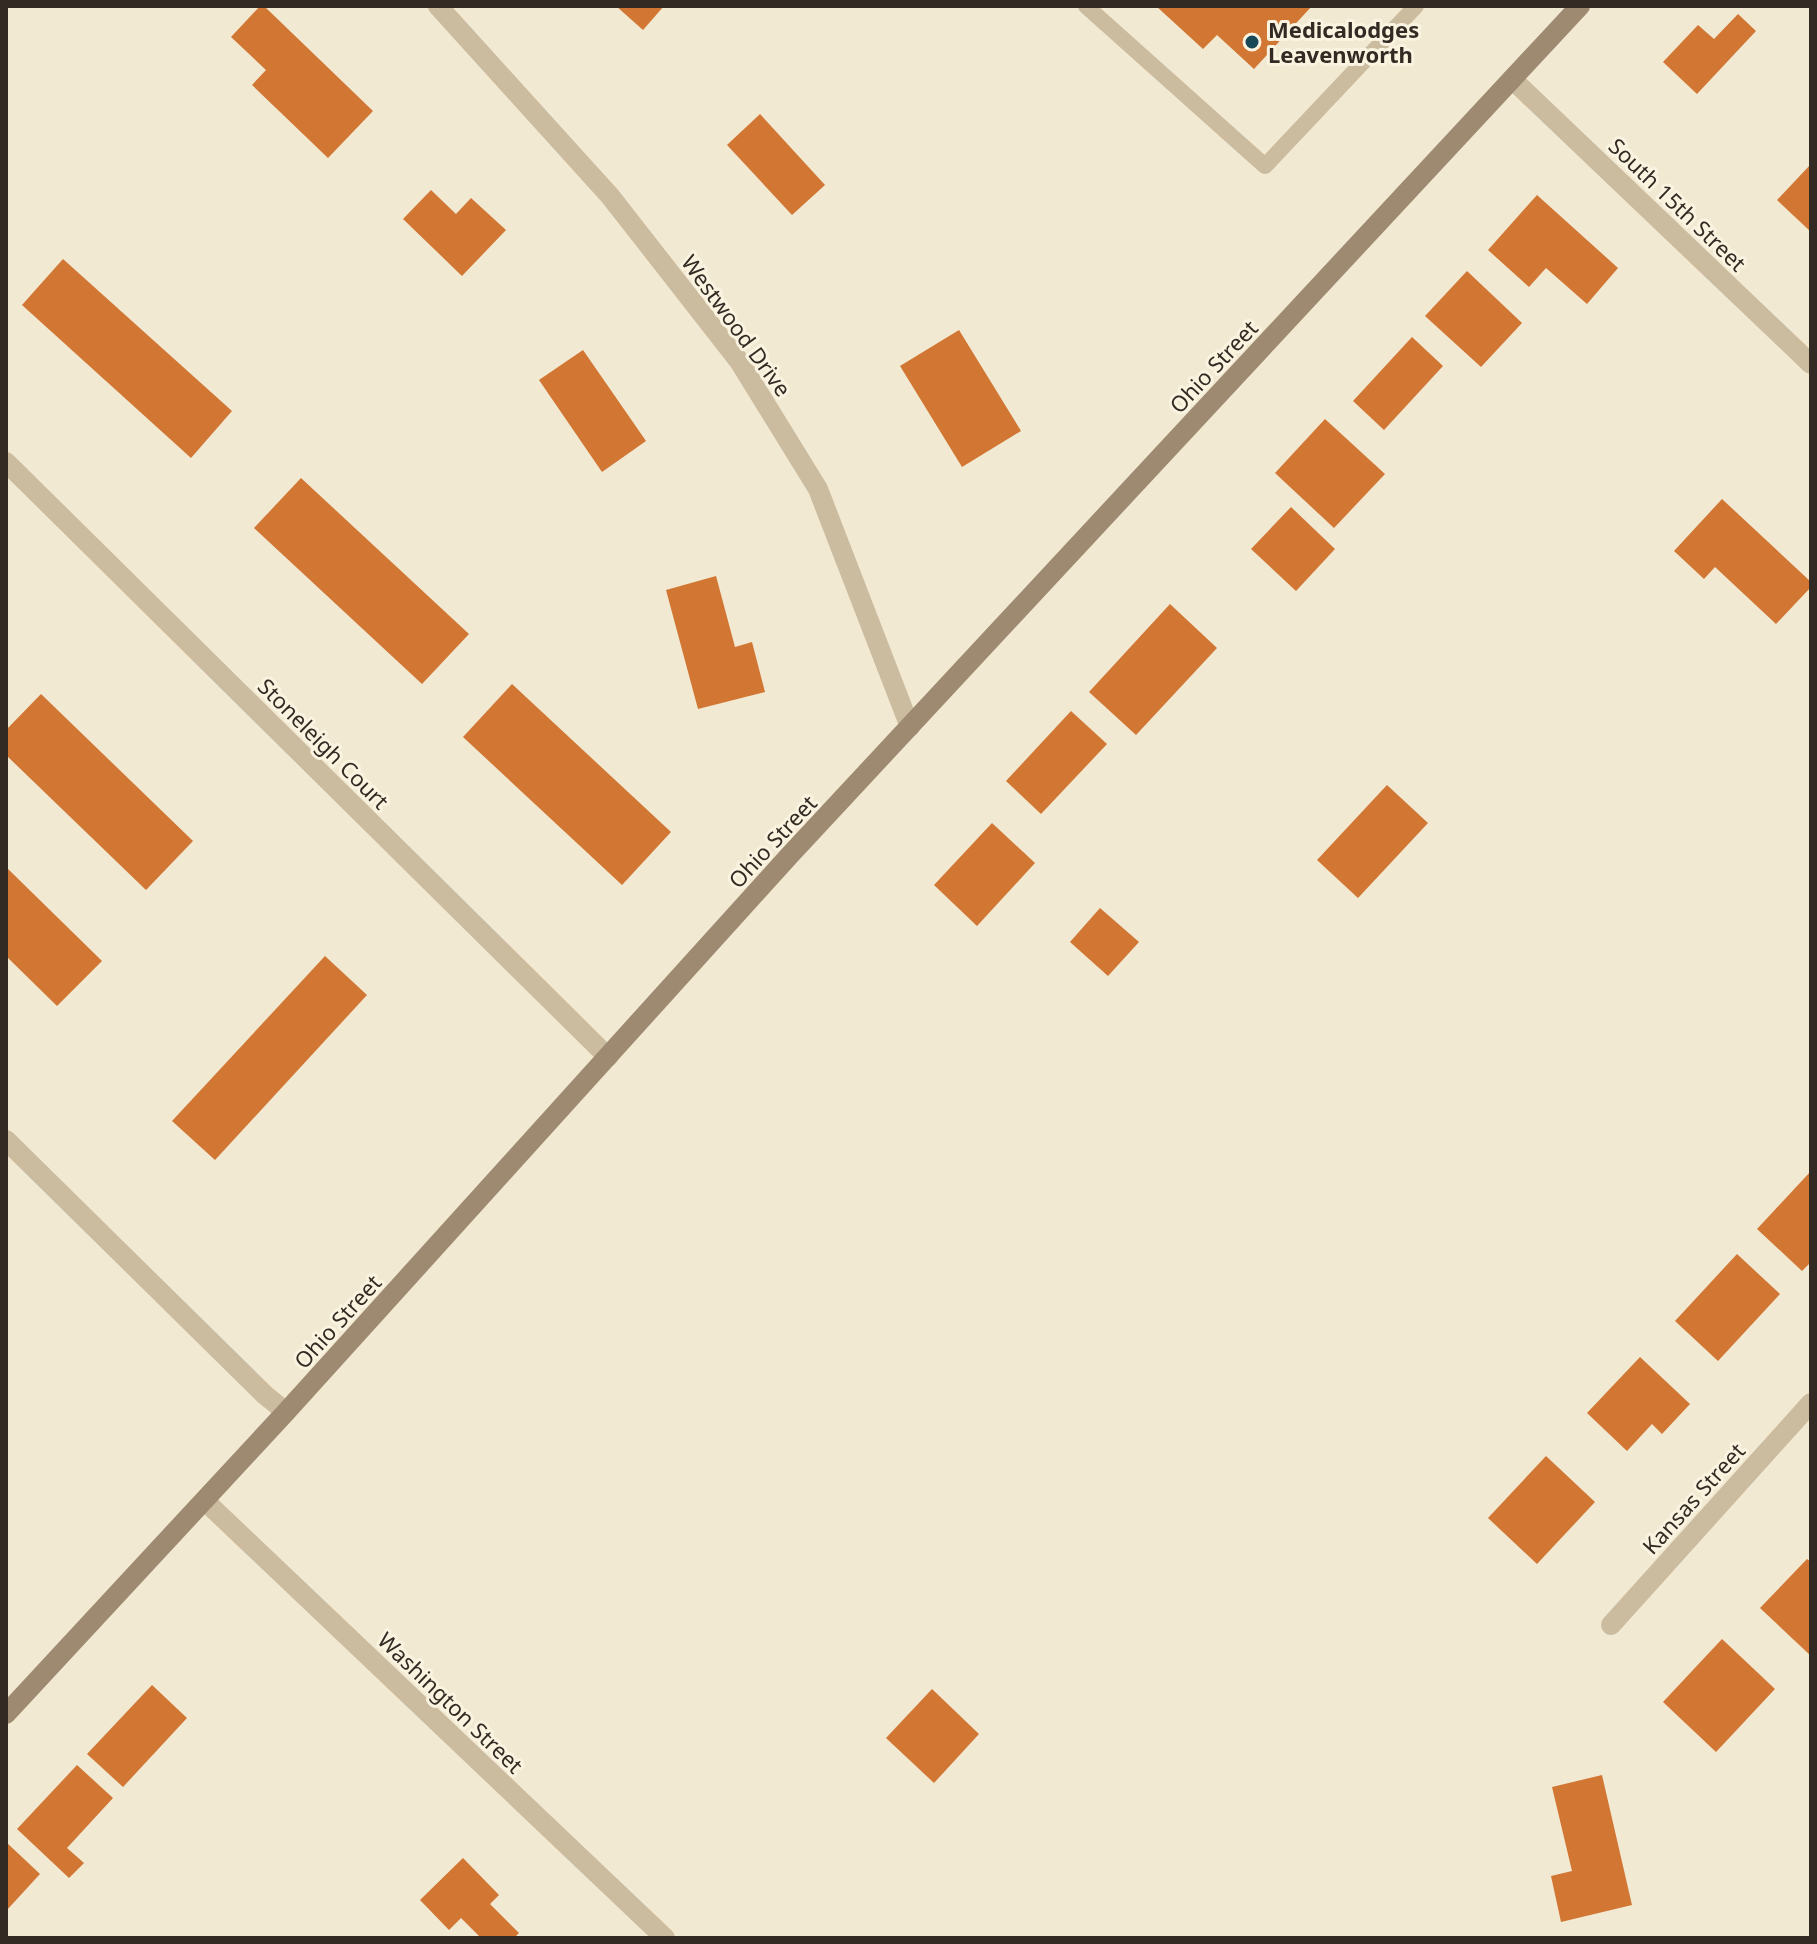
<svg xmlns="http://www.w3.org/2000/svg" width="1817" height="1944" font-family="'Noto Sans',sans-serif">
<rect width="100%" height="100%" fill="#f2e9d3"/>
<!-- building -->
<g fill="#d17633">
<polygon points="260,6 264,6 373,111 328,158 252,85 266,70 231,37"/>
<polygon points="616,6 664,6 643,30"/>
<polygon points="1156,6 1312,6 1254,69 1217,35 1203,49"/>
<polygon points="1738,14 1756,31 1697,94 1663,62 1698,25 1714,39"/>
<polygon points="760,114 825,185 792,215 727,145"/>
<polygon points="1811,164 1811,232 1777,200"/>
<polygon points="431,190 456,214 471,198 506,230 462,276 403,219"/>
<polygon points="1537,195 1618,268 1587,304 1546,268 1529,287 1488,250"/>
<polygon points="63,259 232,411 191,458 22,305"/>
<polygon points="1467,271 1522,323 1481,367 1425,316"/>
<polygon points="959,330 1021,431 962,467 900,366"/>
<polygon points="1412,337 1443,366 1384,430 1353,401"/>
<polygon points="583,350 646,441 602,472 539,380"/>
<polygon points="1325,419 1385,474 1334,528 1275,473"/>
<polygon points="301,478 469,634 422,684 254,528"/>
<polygon points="1722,499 1811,582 1811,587 1776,624 1715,567 1704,579 1674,551"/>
<polygon points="1291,507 1335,549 1296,591 1251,549"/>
<polygon points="716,576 735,647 752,642 765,692 698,709 666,590"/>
<polygon points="1170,604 1217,648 1136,735 1089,692"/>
<polygon points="512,684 671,832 622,885 463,737"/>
<polygon points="41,694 193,841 146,890 6,755 6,730"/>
<polygon points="1071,711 1107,744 1041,814 1006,781"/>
<polygon points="1387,785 1428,823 1358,898 1317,860"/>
<polygon points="992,823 1035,863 977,926 934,885"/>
<polygon points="6,867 102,961 57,1006 6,956"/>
<polygon points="1100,908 1139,942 1108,976 1070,942"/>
<polygon points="325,956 367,995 215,1160 172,1121"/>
<polygon points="1811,1171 1811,1262 1802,1271 1757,1229"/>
<polygon points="1737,1254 1780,1294 1718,1361 1675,1321"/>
<polygon points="1640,1357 1690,1404 1662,1434 1652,1424 1627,1451 1587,1413"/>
<polygon points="1546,1456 1595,1502 1537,1564 1488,1518"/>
<polygon points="1807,1559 1811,1562 1811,1656 1760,1608"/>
<polygon points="1722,1639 1775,1689 1716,1752 1663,1702"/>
<polygon points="152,1685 187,1718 123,1787 87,1754"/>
<polygon points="932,1689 979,1734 934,1783 886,1738"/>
<polygon points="77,1765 113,1798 67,1848 84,1863 69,1878 17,1829"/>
<polygon points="1602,1775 1632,1905 1561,1922 1551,1876 1572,1871 1552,1787"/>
<polygon points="6,1842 40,1874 6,1911"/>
<polygon points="463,1858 499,1895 490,1904 519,1933 514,1938 481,1938 461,1918 449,1930 420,1900"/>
</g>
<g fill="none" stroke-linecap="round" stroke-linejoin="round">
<!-- lane -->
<polyline stroke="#cbbb9f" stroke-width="16" points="1086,6 1265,166 1416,6"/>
<!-- street -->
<g stroke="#cbbb9f" stroke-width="20">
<polyline points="438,6 610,196 739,361 818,489 910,727"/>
<polyline points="1512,79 1811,364"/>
<polyline points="6,462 608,1057"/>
<polyline points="6,1140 265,1395 286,1412"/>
<polyline points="205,1501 665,1938"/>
<polyline points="1611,1625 1811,1403"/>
</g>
<!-- secondary -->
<polyline stroke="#9e8971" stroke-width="20" points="6,1714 286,1412 789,856 1580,6"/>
</g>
<!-- markers -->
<circle fill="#164858" stroke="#faf3e0" stroke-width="3" cx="1252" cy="42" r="8"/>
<g text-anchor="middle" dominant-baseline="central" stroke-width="6" stroke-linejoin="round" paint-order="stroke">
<!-- poi labels -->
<g font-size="22" font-weight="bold" fill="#332b23" stroke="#faf3e0" text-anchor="start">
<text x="1268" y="29">Medicalodges<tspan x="1268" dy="25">Leavenworth</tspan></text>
</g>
<!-- street labels -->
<g font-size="22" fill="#332b23" stroke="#faf3e0">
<text transform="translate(1678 204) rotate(44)">South 15th Street</text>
<text transform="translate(737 325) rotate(54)">Westwood Drive</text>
<text transform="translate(1213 366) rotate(-47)">Ohio Street</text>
<text transform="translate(324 743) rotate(45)">Stoneleigh Court</text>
<text transform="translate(772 841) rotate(-47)">Ohio Street</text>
<text transform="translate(337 1321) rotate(-48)">Ohio Street</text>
<text transform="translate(1693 1498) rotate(-48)">Kansas Street</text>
<text transform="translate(451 1702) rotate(44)">Washington Street</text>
</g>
</g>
<!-- border -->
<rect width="1817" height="1944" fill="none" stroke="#332b23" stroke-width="16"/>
</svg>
